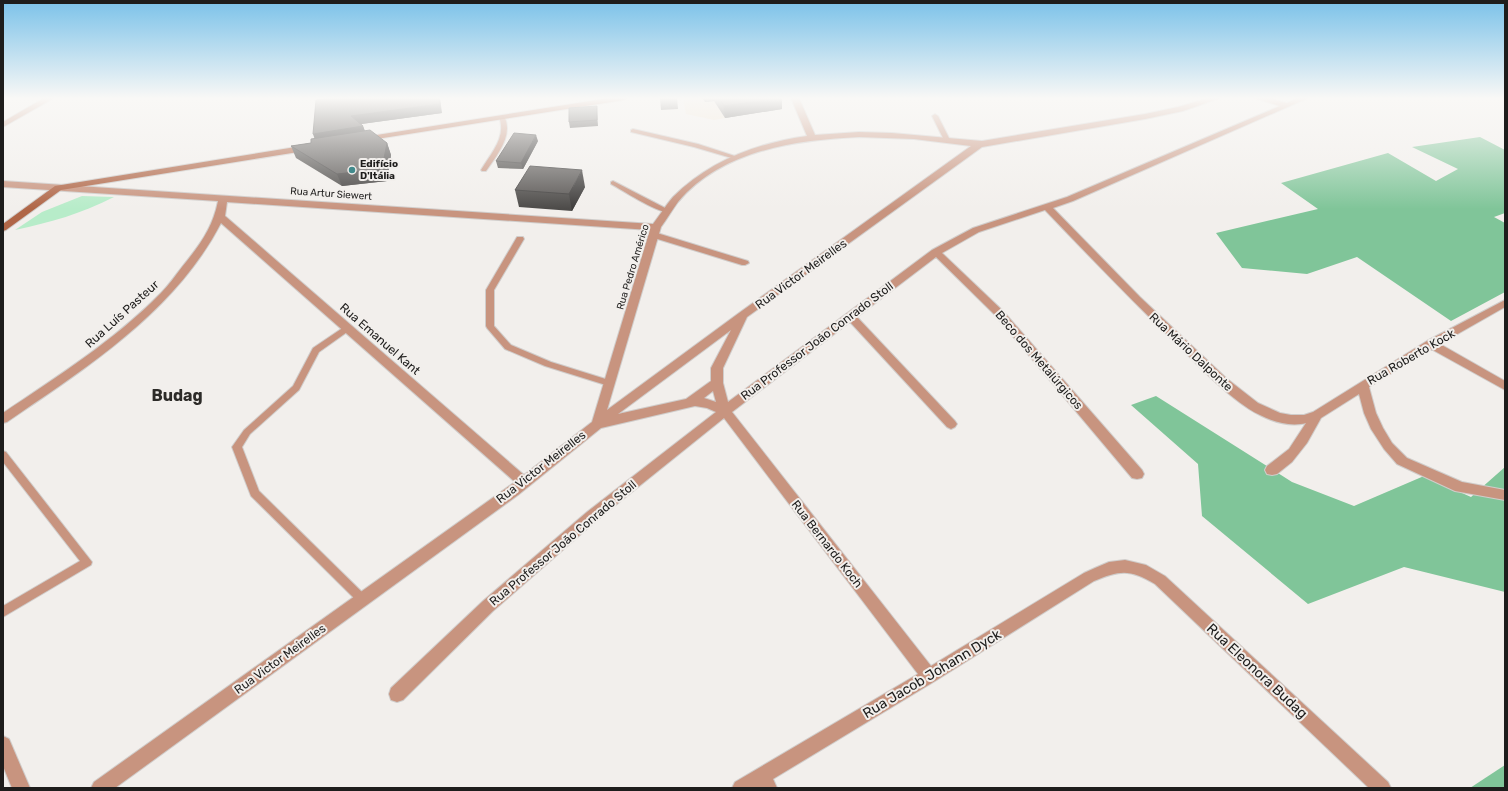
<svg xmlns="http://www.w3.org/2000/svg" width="1508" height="791" font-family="Rubik,sans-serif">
<rect width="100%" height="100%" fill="#f2efec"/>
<!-- industrial -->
<polygon fill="#f1e4d0" points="683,98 702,98 705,102 714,101 725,118 714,120 686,114"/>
<!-- green -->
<path fill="#b7ecc9" d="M82,196L114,197C80,214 52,222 15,230L42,212Z"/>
<!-- forest -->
<g fill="#80c599">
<polygon points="1480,137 1505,150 1505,213 1494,217 1505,223 1505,292 1451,321 1357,257 1307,274 1242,268 1216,233 1318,209 1281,183 1388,153 1436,181 1458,169 1412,147"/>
<polygon points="1156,396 1292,482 1354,506 1424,476 1471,497 1505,467 1505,592 1404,567 1308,604 1202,516 1198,464 1131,405"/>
<polygon points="1505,765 1505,788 1470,788"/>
</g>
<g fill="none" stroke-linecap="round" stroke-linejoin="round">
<!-- lane casing -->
<g stroke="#d0cdcb" stroke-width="2">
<g id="lane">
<polygon points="935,114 938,116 950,140 949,141 944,140 932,116"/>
<path d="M500,116H504C514,135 497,155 486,171H482L481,170C491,153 507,137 499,117Z"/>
<polygon points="633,129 698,144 738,157 735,159 694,147 631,132 631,130"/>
<path d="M613,181L669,210L671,211L669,212C659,214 622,190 611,184V182Z"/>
<polygon points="651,233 657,233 748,261 749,263 745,265 742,265 651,237"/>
<polygon points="517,237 523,237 524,239 494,290 494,326 511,345 551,362 612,381 613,383 612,385 609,386 545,366 505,349 487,328 486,326 486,290"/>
<polygon points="347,325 350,326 351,328 350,330 319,352 299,390 250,434 242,447 259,491 366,596 368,599 366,602 362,604 358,602 251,496 232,447 244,430 293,386 313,348"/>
<polygon points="3,451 6,452 92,562 91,565 3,617 3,606 80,561 3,462"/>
</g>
</g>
<!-- street casing -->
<g stroke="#d0cdcb" stroke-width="2">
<g id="street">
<polygon points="44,98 54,98 3,127 3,122"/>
<path d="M791,98H799L815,135L859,132L892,133L982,141L1145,114L1178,107L1208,98H1220L1183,111L1145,119L982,147L747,317L723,368V383L728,402L932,250L973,228L1067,197L1280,106L1254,98H1268L1287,103L1297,98H1308L1073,201L1053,208L1140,297L1226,378L1258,403L1280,413L1291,415H1304L1313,412L1427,341L1505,300V307L1440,344L1505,381V390L1431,349L1369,387L1376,413L1383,428L1392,443L1407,458L1462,482L1505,490V500L1455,491L1397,464L1384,449L1371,429L1364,413L1359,394L1321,418L1307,443L1292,462L1277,474L1272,475L1267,474L1265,470L1267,466L1289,449L1306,423C1287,428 1265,419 1249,409C1223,392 1201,368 1179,346C1133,302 1089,256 1045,210L979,232L942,253L1003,311L1142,470L1144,474L1142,478L1137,479L1132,478L995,315L936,257L857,317L955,421L957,424L955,427L951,429L947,427L850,322L732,412L931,666L1084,573L1095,568L1109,562L1125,560L1146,565L1165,576L1388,782L1391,788H1369L1155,584C1130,569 1120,570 1094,581L935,681L773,779L777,788H732L735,782L918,674L724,418L597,520L493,611L403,700L397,702L391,700L389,694L391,688L483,601L587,512L716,412L707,408L695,406L601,428L518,495L115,788H91L94,782L515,482L221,223C175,312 87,367 7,422L3,423V413C58,376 115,340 161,293C169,285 175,276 182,267C199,246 213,228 218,201L3,187V181L653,224C660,215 666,205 673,197C709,161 757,143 807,136ZM859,137L914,139L971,146L739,313L607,410L661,227C667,219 672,210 678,202C722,150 796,140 859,137ZM227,202L650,230L592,422L524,475L225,216ZM731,330L711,368V381L686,399L618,414ZM713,391L716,402L704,398Z"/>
<polygon points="3,736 9,739 30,788 12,788 3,766"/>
</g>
</g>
<!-- secondary casing -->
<g stroke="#d0cdcb" stroke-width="2">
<g id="secondary">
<polygon points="609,98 628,98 624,100 364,141 360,139 364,137"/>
<polygon points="308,145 312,148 311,150 61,190 6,230 3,231 3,224 55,186"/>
</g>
</g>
<!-- lane -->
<use href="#lane" fill="#c8947f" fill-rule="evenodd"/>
<!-- street -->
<use href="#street" fill="#c8947f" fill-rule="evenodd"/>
<!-- secondary -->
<use href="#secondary" fill="#b06647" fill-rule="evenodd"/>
</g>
<!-- wall -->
<g fill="#4d4b49">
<polygon points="660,98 677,98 678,109 661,110"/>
<polygon points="702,98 782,98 782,109 725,118 714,101 705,102"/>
<polygon points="316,100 442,113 361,124 363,126 365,131 387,143 391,155 387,181 342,186 296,158 291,146 311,143 315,138"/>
<polygon points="597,112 598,126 570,128 569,122"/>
<polygon points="538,141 523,169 498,168 496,161"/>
<polygon points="585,187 572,211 519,207 515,190"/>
</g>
<!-- shaded-wall -->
<g fill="#3f3d3c">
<polygon points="439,98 440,98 442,113 354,125 351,116"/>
<polygon points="705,98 714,98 714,101 705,102"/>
<polygon points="777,98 782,98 782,109 725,118 724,106"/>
<polygon points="363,126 366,135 316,143 313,134"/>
<polygon points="536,135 538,141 523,169 521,163"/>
<polygon points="387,143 391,155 387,181 342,186 337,174"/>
<polygon points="582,170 585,187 572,211 569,194"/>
</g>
<!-- building -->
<g fill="#5a5755" stroke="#3f3d3c">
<polygon points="332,98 439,98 440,104 351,116 363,126 313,134 316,100"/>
<polygon points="719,98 777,98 724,106"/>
<polygon points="597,106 597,120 569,122 569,108"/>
<polygon points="370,130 387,143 382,169 337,174 291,146 311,143 311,139"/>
<polygon points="514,133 536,135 521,163 496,161"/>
<polygon points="530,166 582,170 569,194 515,190"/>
</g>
<!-- sky -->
<linearGradient id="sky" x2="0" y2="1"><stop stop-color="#7bc2e9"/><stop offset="0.47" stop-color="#f9f8f6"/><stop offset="1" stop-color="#f9f8f6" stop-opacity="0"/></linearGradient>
<rect width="1508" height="209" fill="url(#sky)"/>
<!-- markers -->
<circle fill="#428a8c" stroke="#f2efec" stroke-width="1.5" cx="352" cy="170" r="4"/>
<g text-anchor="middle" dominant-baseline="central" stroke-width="4" stroke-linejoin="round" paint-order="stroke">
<!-- far-poi labels -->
<g font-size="10" font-weight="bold" fill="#1e1d1c" stroke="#f2efec" text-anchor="start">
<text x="360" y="164">Edifício<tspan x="360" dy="12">D'Itália</tspan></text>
</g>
<!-- far-street labels -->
<g font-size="10" fill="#1e1d1c" stroke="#f2efec">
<text transform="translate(331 194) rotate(4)">Rua Artur Siewert</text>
<text transform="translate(633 267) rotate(-73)">Rua Pedro Américo</text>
</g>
<!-- street labels -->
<g font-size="12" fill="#1e1d1c" stroke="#f2efec">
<text transform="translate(801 274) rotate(-36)">Rua Victor Meirelles</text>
<text transform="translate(122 314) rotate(-42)">Rua Luís Pasteur</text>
<text transform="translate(380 339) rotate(41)">Rua Emanuel Kant</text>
<text transform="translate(817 341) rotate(-37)">Rua Professor João Conrado Stoll</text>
<text transform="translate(1191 352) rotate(43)">Rua Mário Dalponte</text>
<text transform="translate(1411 357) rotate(-30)">Rua Roberto Kock</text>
<text transform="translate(1039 360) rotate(49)">Beco dos Metalúrgicos</text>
<text transform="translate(541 467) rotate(-38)">Rua Victor Meirelles</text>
<text transform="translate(563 543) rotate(-40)">Rua Professor João Conrado Stoll</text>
<text transform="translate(827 544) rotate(52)">Rua Bernardo Koch</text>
<text transform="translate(280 659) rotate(-36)">Rua Victor Meirelles</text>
</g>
<!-- near-street labels -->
<g font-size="14" fill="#1e1d1c" stroke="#f2efec">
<text transform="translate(1257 671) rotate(43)">Rua Eleonora Budag</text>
<text transform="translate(932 674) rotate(-31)">Rua Jacob Johann Dyck</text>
</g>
<!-- district labels -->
<g font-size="16" font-weight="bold" fill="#2d2b28" stroke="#f2efec">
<text x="177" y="395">Budag</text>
</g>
</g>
<!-- border -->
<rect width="1508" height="791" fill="none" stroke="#1e1d1c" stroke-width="8"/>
</svg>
